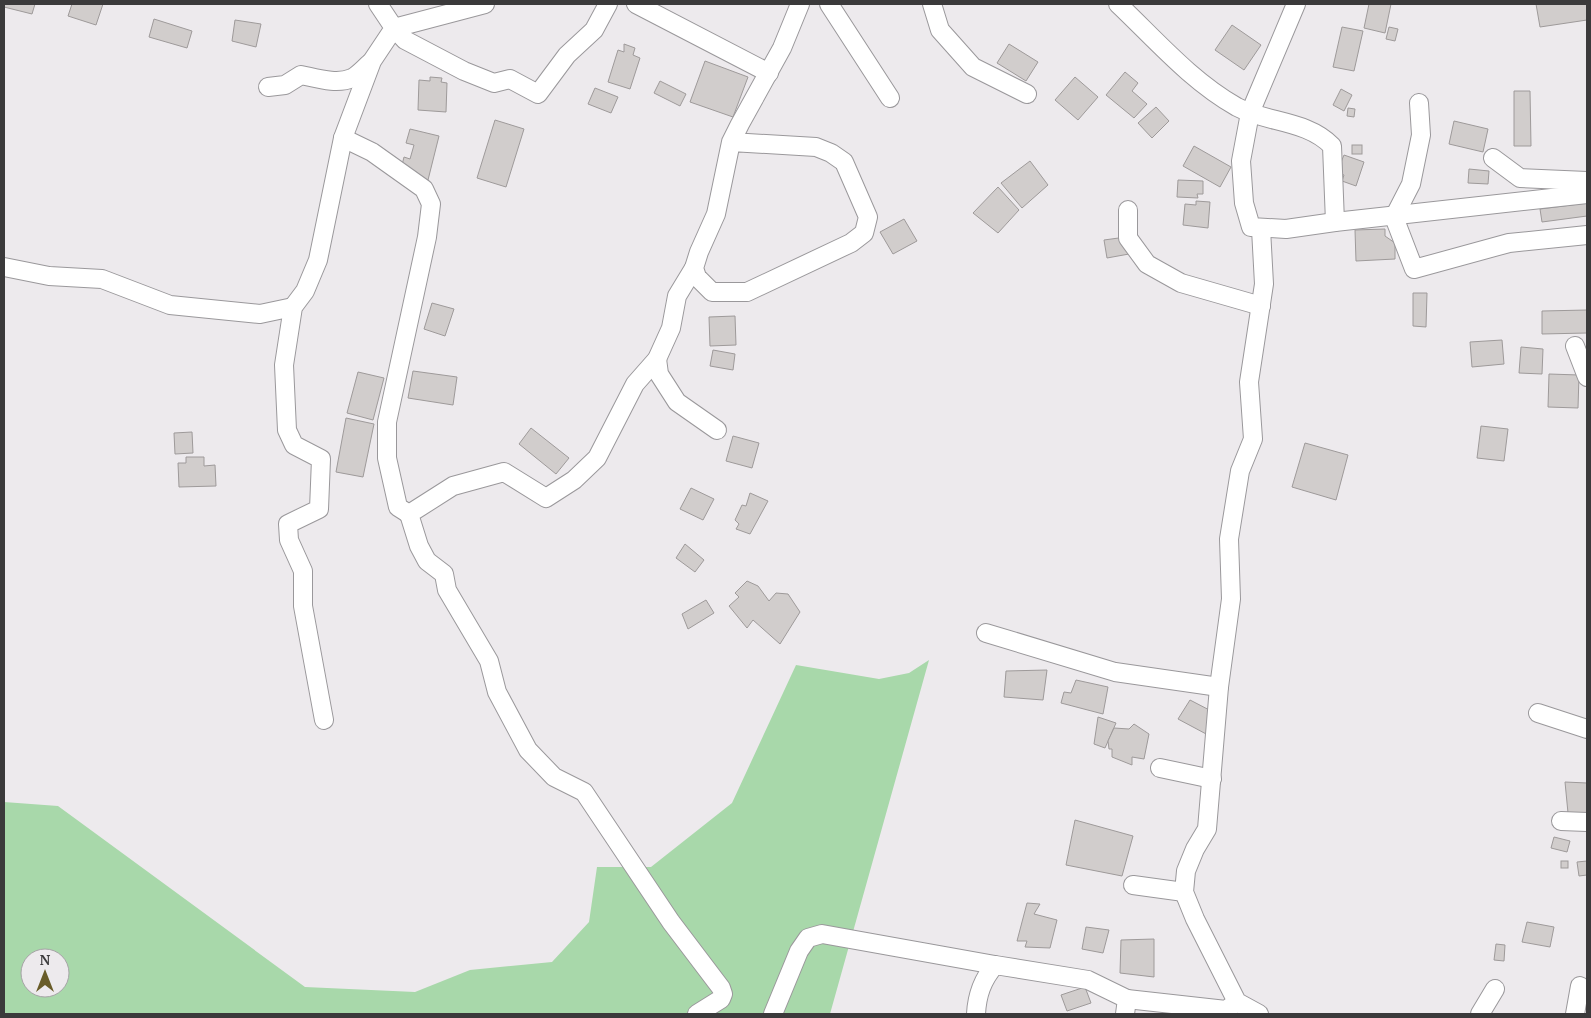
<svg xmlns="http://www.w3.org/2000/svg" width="1591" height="1018" font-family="'PT Serif',serif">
<rect width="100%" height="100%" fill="#edeaed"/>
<!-- green -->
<path fill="#a8d8aa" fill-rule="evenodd" d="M929,660L830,1014H4V802L58,806L305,987L415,992L470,970L552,962L589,922L597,867H651L732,803L796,665L879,679L909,673ZM30,958H60V988H30Z"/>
<!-- building -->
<g fill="#d1cdcc" stroke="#9e9a9a">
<polygon points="5,4 35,4 32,14 4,7"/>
<polygon points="72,4 103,4 96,25 68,16"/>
<polygon points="1369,4 1391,4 1385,33 1364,28"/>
<polygon points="1536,4 1587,4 1587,20 1540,27"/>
<polygon points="154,19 192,31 187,48 149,37"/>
<polygon points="235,20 261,24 256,47 232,41"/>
<polygon points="1232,25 1261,45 1244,70 1215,50"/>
<polygon points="1342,27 1363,31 1354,71 1333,67"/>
<polygon points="1389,27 1398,29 1395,41 1386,39"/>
<polygon points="624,44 635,48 633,55 640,58 630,89 608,82 618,50 624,52"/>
<polygon points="1009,44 1038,62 1026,81 997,63"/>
<polygon points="705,61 748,77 733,117 690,102"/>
<polygon points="1125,72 1138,83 1132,91 1147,104 1134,118 1106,95"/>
<polygon points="430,77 442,78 441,82 447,83 446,112 418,110 419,80 430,81"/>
<polygon points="1075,77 1098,97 1078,120 1055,100"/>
<polygon points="660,81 686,94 680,106 654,93"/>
<polygon points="595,88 618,97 611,113 588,104"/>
<polygon points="1341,89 1352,95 1344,111 1333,105"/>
<polygon points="1514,91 1530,91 1531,146 1514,146"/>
<polygon points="1156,107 1169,121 1152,138 1138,123"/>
<polygon points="1348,108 1355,109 1354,117 1347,116"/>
<polygon points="495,120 524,129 506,187 477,178"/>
<polygon points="1454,121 1488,129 1483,152 1449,144"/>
<polygon points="410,129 439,136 428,180 400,173 404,157 410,159 414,145 406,143"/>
<rect x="1352" y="145" width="10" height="9"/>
<polygon points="1194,146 1231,167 1220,187 1183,166"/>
<polygon points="1344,155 1364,162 1356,186 1342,181 1344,175 1337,172"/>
<polygon points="1030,161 1048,185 1022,208 1001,183"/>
<polygon points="1469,169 1489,171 1488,184 1468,183"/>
<polygon points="1178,180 1203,181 1203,194 1197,194 1198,198 1177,197"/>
<polygon points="998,187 1019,210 998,233 973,213"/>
<polygon points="1196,201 1210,202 1208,228 1183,225 1185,204 1196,205"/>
<polygon points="1587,203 1587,216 1542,222 1540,209"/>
<polygon points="904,219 917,241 893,254 880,232"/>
<polygon points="1385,229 1385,236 1395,243 1395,259 1356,261 1355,230"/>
<polygon points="1126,237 1129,254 1107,258 1104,240"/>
<polygon points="1413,293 1427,293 1426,327 1413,326"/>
<polygon points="432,303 454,309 445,336 424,329"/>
<polygon points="1587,310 1587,333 1542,334 1542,311"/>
<polygon points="735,316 736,345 710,346 709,317"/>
<polygon points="1502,340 1504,364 1472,367 1470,342"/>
<polygon points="1521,347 1543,349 1542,374 1519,373"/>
<polygon points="713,350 735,354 733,370 710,366"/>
<polygon points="413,371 457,377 453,405 408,398"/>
<polygon points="358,372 384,378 373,420 347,413"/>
<polygon points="1549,374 1579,375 1578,408 1548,407"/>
<polygon points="346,418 374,424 363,477 336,472"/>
<polygon points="1481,426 1508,429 1504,461 1477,458"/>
<polygon points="531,428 569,458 556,474 519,444"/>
<polygon points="192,432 193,453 175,454 174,433"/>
<polygon points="733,436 759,443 752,468 726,461"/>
<polygon points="1305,443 1348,455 1336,500 1292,487"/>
<polygon points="186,457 204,457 204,466 215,465 216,486 179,487 178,463 186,463"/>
<polygon points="691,488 714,499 703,520 680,509"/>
<polygon points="750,493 768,501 750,534 736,529 739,524 735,520 742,505 746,506"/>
<polygon points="685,544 704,560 695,572 676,558"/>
<polygon points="747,581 758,586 769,601 776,593 788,594 800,612 780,644 753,620 747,628 729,606 739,597 735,593"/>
<polygon points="706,600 714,613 688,629 682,614"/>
<polygon points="1047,670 1043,700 1004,697 1006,671"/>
<polygon points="1076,680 1108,687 1103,714 1061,703 1064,692 1071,693"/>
<polygon points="1190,700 1217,714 1208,735 1178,719"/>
<polygon points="1098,717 1116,723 1105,748 1094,744"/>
<polygon points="1134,724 1149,734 1144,759 1132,757 1132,765 1112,757 1112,749 1109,749 1108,741 1114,728 1129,729"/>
<polygon points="1565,782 1587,783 1587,813 1568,813"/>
<polygon points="1075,820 1133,836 1122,876 1066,865"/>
<polygon points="1554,837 1570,841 1567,852 1551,848"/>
<rect x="1561" y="861" width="7" height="7"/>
<polygon points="1587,861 1587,875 1579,876 1577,862"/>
<polygon points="1027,903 1040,904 1034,914 1057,920 1050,948 1025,947 1027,941 1017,941"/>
<polygon points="1527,922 1554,927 1550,947 1522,942"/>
<polygon points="1086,927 1109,930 1103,953 1082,949"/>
<polygon points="1154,939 1154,977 1120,973 1121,940"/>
<polygon points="1496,944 1505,945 1504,961 1494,960"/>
<polygon points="1085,987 1091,1003 1067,1011 1061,995"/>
</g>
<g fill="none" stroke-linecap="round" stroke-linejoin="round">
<!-- street casing -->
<g stroke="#9a989b" stroke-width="20">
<g id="street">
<polyline points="485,4 394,28 405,40 464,71 494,83 510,79 538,94 567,55 594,30 608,4"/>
<polyline points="636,4 769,73"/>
<polyline points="829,4 890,98"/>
<polyline points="932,4 940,30 973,67 1027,94"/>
<path d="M1118,4C1156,40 1191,81 1237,107C1267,123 1307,120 1332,146L1335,222"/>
<polyline points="1296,4 1250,113 1241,161 1244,203 1251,227 1286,229 1335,222 1587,194"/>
<path d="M268,87L285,85L301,75C316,78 337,85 352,78C358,75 364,68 370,63"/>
<polyline points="1419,103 1421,135 1411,184 1394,217 1414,269 1509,243 1587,235"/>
<polyline points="343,138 372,152 424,189 431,204 427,237 387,422 387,458 398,507 409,514"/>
<polyline points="731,142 816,147 831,153 844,162 868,217 864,233 851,243 747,292 712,292 697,277 694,268 699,252 716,214 731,142 740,124 782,48 800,4"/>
<polyline points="1493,158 1520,178 1587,181"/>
<polyline points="1128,210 1128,238 1147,264 1181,283 1261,306"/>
<polyline points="4,267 49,276 102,279 170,305 260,314 293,307"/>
<polyline points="694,268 677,296 671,328 657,359 635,384 597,458 574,480 546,498 504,472 453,486 409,514 419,546 427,561 444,574 447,590 489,661 497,692 528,750 554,777 584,792 671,922 721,988 723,994 721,999 697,1014"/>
<polyline points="1575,346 1587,377"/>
<polyline points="657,359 659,374 677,402 717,430"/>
<polyline points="986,633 1115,672 1219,687"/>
<polyline points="1538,713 1587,729"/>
<polyline points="324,720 303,606 303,571 289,540 288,524 319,509 321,459 294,445 287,430 284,365 293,307 305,291 318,260 343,138 372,61 394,28 378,4"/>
<polyline points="1160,768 1212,779"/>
<polyline points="1561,821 1587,822"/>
<polyline points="1133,885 1184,892"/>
<polyline points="1127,999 1226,1010 1237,1002"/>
<polyline points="773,1014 799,951 808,938 822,934 995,965"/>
<path d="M976,1014C977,995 982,980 995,965L1088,980L1127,999L1125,1014"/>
<polyline points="1259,1014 1237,1002 1195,919 1184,892 1186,871 1195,849 1207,829 1219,687 1231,599 1229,539 1240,471 1253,439 1249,382 1264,284 1261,229"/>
<polyline points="1480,1014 1495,989"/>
<polyline points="1575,1014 1580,986"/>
</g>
</g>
<!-- street -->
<use href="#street" stroke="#fff" stroke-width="18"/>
</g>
<!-- border -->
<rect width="1591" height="1018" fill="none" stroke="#3b3a3b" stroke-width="10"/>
<!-- north arrow -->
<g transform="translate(45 973)"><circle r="24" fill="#edeaed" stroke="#a6a4a6"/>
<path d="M0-4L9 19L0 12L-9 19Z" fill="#695c29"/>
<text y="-8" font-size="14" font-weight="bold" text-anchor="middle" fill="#3b3a3b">N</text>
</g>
</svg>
